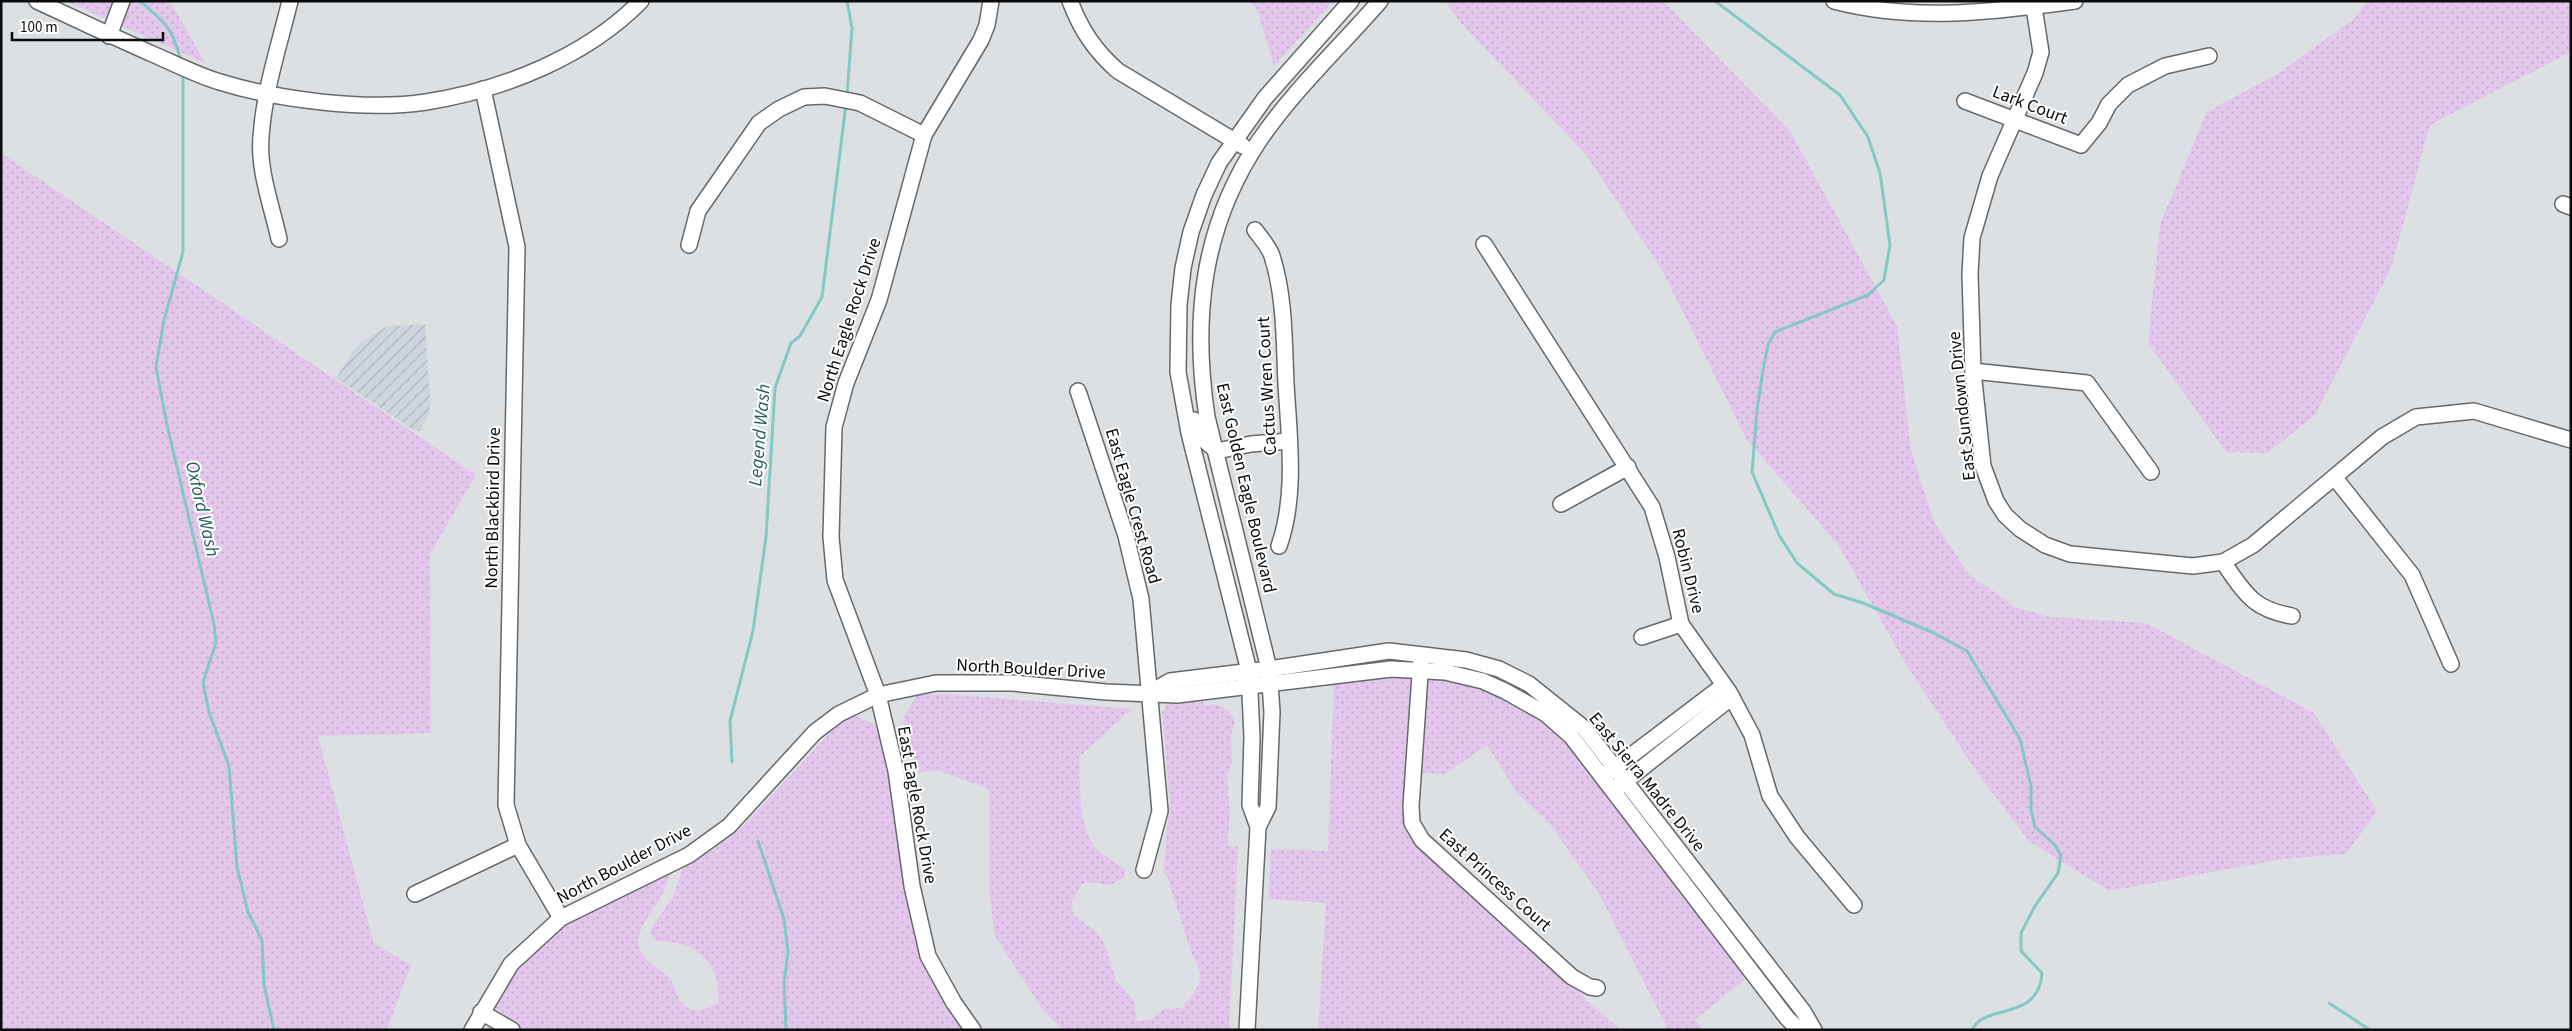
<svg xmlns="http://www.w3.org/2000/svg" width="2572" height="1031" font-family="'Source Sans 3',sans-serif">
<defs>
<pattern id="industrial-furrows" width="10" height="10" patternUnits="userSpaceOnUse" patternTransform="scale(1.25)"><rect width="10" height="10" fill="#cdd5de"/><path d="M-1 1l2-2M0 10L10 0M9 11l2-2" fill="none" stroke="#afb6bd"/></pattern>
<pattern id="green-dots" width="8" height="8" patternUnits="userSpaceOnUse" patternTransform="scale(1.25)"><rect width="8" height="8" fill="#e3c6ec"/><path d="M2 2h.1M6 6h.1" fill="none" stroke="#c1a9c9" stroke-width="1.8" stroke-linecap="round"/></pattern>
</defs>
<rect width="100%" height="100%" fill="#dde0e3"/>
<!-- industrial -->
<polygon fill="url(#industrial-furrows)" points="425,324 430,399 429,413 420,431 415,431 336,378 354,349 363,341 387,326"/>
<!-- green -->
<g fill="url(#green-dots)">
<polygon points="66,1 166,1 173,6 205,63"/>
<polygon points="1251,1 1333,1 1274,66 1258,12"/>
<polygon points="1445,1 1663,1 1790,131 1897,326 1911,450 1934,522 1969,574 2015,607 2049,617 2146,623 2314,713 2377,811 2346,854 2283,859 2109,891 2029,841 1978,774 1905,663 1839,546 1747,440 1662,270 1587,156 1461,23"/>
<polygon points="2367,1 2571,1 2571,52 2430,125 2391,268 2315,415 2267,453 2226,452 2148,343 2160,224 2207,112 2282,71 2355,18"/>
<polygon points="1,153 476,475 430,554 431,733 318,736 374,944 411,965 387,1030 1,1030"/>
<polygon points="1399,674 1412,676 1407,815 1422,846 1581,993 1587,1001 1621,1030 1318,1030 1326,903 1268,899 1271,849 1328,851 1334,680"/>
<path d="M1435,675C1454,680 1476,684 1494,691C1529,705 1554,729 1579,755L1749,976L1695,1020L1703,1030H1668L1598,892L1549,823L1517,793L1487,745L1445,774L1420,773L1426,683L1429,678Z"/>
<path d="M945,694L1132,709L1079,757C1081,784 1077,826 1096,848C1103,856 1116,862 1125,869L1124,878L1110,885L1088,882L1082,884L1072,902L1073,914L1096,932L1104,943L1116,980L1134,1001L1137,1021L1152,1019L1164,1009L1182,1008C1199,988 1207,980 1192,955L1167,876L1163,872L1170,801L1162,712L1168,703L1202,698L1204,706L1216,704L1230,711L1229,713L1235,720L1231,736L1232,762L1227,779L1230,814L1227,845L1238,847L1229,1030H1063L1043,1010L995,936L989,889V789L940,771L913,772L903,718L917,695Z"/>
<path d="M853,715L878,726L888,758L922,959L945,1002L965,1030H524L495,1007C497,994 506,985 514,975C556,921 609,899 669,872C668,897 638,922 638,942C639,959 660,968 670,979C674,984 675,991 678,997C687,1015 704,1013 718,1002C722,962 694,940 656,941L651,934L652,927L673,897L683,867L713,850L740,829L830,733Z"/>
</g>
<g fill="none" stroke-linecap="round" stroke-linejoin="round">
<!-- stream -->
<g stroke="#83c9c4" stroke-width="3">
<path d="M140,1C166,23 173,28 181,62"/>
<polyline points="847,1 852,28 847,96"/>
<path d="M1715,1L1840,95L1868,137L1880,173L1890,245L1884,280L1868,295L1775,332L1768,345L1763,370L1757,410L1752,472L1779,535L1797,563L1834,594L1863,603L1934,633L1967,651L2020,739L2031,786V810L2035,827L2055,845L2061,856L2058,873L2035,906L2021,933V951L2042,973C2039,1022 1984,1003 1972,1030"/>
<polyline points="183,73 183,252 164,320 156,367 167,425 214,624 216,643 203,682 209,712 229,766 237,867 248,912 262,940 264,985 274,1030"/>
<polyline points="732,762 730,721 753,631 766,537 775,388 791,343 800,336 822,297 846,104"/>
<polyline points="758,841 784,919 788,952 784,982 786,1030"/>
<polyline points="2329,1003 2370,1030"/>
</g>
<!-- minor casing -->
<g stroke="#66696c" stroke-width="18">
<g id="minor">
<path d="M37,1C75,19 112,36 150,53C174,63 196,75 220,82C278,100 366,111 426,102C503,90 586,57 641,1"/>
<path d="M1070,1C1081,30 1095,51 1118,71L1243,146"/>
<path d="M1834,1C1914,22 1994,12 2075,1"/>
<polyline points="2033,1 2041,52 2035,73 1990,176 1972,238 1970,274 1973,371 1983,466 1996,501 2005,515 2020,529 2045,545 2070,554 2193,566 2223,562 2253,545 2382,437 2416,417 2474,411 2571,440"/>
<polyline points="109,36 122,1"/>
<polyline points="483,89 517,247 506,805 518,845 561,918"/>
<polyline points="1965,101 2081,145 2099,123 2109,104 2128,85 2165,66 2209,56"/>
<polyline points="2563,204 2571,207"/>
<path d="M1255,230C1261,238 1269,247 1272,256C1285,297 1284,341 1286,384C1289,436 1297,495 1279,546"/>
<path d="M279,239C272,207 258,170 261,137C264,91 279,46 290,1"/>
<polyline points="1484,244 1652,507 1667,557 1681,624 1729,692 1752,735 1770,796 1797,837 1854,905"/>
<polyline points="689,245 698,211 759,123 779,109 804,97 825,96 860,103 924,135"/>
<polyline points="1973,371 2087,383 2151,472"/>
<polyline points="1078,391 1126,536 1141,599 1160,811 1144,870"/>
<polyline points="1194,420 1199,436 1217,451 1251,444 1289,441"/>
<polyline points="2335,478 2412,575 2451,664"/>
<polyline points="1561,504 1628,467"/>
<path d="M2223,562C2245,593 2252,609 2292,616"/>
<polyline points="1642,637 1681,624"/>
<polyline points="1421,660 1411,806 1412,823 1422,840 1572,977 1590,987 1597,988"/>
<polyline points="1151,692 1170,681 1269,669 1389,651 1466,660 1499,669 1529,684 1584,728 1803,1011 1814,1030"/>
<polyline points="1608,773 1724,685"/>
<polyline points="1618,787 1732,697"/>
<polyline points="1258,827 1250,805 1252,737 1249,671 1189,433 1178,372 1179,305 1183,268 1191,232 1204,195 1219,163 1265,98 1351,1"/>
<polyline points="415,894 518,845"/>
<polyline points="481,1012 512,1030"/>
<polyline points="472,1030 511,964 561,918 689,855 729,826 815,732 839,714 878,695 936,683 1012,683 1106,692 1177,695 1391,669 1445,672 1483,681 1505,691 1546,714 1571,736 1787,1018 1799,1030"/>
<polyline points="973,1030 954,1003 928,956 912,886 896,771 878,695 835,580 831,537 834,427 846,383 879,300 924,135 981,40 987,25 991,1"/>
<path d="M1247,1030L1258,827L1268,807L1272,712L1269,669L1207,417C1192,318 1202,226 1259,141C1293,91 1340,47 1380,1"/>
</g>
</g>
<!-- minor -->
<use href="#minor" stroke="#fff" stroke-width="15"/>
</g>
<g text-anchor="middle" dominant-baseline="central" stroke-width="4" stroke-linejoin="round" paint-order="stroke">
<!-- street labels -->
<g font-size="18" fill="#0a0b0d" stroke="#fff">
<text transform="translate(2030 105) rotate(21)">Lark Court</text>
<text transform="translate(849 320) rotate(-72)">North Eagle Rock Drive</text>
<text transform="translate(1267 386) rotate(-93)">Cactus Wren Court</text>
<text transform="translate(1962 406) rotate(-96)">East Sundown Drive</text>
<text transform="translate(1246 488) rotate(77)">East Golden Eagle Boulevard</text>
<text transform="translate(1133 506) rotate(74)">East Eagle Crest Road</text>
<text transform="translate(493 508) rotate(-89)">North Blackbird Drive</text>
<text transform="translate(1688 571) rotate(76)">Robin Drive</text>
<text transform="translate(1031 669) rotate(3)">North Boulder Drive</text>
<text transform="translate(1647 782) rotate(51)">East Sierra Madre Drive</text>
<text transform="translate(917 805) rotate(80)">East Eagle Rock Drive</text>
<text transform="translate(624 864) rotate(-28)">North Boulder Drive</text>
<text transform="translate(1495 880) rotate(42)">East Princess Court</text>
</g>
<!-- water labels -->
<g font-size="19" font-style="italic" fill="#25605d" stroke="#fff">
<text transform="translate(760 435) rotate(-85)">Legend Wash</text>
<text transform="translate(202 509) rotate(77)">Oxford Wash</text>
</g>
</g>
<!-- border -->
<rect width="2572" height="1031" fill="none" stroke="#0a0b0d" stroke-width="5"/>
<!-- scale -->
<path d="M12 32v8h151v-8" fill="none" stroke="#0a0b0d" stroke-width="2.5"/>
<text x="20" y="32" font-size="15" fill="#0a0b0d" stroke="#ffffff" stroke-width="4" paint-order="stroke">100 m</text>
</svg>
